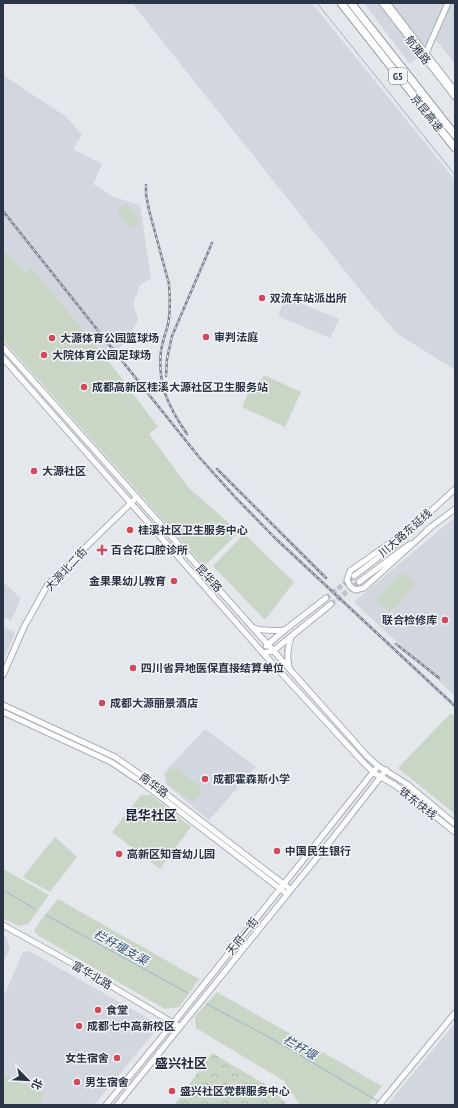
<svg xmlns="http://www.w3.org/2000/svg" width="458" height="1108" font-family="'PT Sans Narrow','Noto Sans SC',sans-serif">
<defs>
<pattern id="forest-crowns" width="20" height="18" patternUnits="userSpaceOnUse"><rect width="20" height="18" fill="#c9d6c5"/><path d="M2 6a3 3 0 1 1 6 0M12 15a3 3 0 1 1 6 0" fill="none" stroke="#adb8ab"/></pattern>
</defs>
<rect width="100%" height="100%" fill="#e4e7ec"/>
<!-- built -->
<g fill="#d2d6de">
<polygon points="132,3 312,3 455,180 455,370 398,334 372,305"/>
<polygon points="364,3 455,3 455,64 436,40 410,64"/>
<polygon points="3,75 65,116 82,135 73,149 102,164 93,184 114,197 140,205 151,278 140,285 133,304 138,320 125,343 107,359 31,267 26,272 3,249"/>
<polygon points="286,297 339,319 330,338 278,316"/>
<polygon points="455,517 455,696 354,602"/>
<polygon points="3,582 21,598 11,621 3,617"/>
<polygon points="3,627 15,633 3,662"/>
<polygon points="205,729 256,767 209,820 166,784 164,773"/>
<polygon points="3,935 6,937 10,948 3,963"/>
<polygon points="29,951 155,1022 156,1030 94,1105 3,1105 3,998 23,952"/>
<polygon points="455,1023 455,1105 387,1105"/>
</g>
<!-- forest -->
<polygon fill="url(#forest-crowns)" points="212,1053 268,1086 286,1103 285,1105 174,1105"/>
<!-- green -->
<g fill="#c9d6c5">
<polygon points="127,203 140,221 130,228 117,210"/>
<polygon points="3,249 26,272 31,267 107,359 158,427 149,434 189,488 239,532 204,566 3,340"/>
<polygon points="264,375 301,392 285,427 242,407 253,381 259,384"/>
<polygon points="244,534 294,582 265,620 213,566"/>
<polygon points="402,572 416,585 390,612 376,600"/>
<polygon points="451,713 455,717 455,814 398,768"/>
<path d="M176,768L180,770L200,787L202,789C201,795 198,798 193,801L190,800L168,784L166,775L169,770Z"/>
<polygon points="141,795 151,795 191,827 160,869 112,832"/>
<polygon points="55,837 77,857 50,892 23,877"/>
<polygon points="3,869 49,895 28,924 19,926 3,919"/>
<polygon points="58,899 199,979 179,1007 165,1009 39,936 34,931 40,921"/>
<polygon points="217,992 382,1086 368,1105 300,1105 284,1081 196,1028 195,1016"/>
<polygon points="3,1075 44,1093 39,1105 3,1105"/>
</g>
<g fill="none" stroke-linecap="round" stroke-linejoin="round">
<!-- stream -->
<g stroke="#9fb4cc" stroke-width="1">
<polyline points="317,3 455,175"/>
<polyline points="3,890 35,909"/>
<polyline points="46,915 188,993"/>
<polyline points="207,1004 276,1041 379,1102"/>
</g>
<!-- secondary-tunnel -->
<g stroke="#bfc3cb" stroke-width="5" stroke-dasharray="5 2.5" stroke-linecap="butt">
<polyline points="326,598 354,576"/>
<polyline points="331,604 359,582"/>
</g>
<!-- secondary casing -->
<g stroke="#a9aeb7" stroke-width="7">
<g id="secondary">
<polyline points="382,3 455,97"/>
<polyline points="387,3 455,91"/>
<polyline points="423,55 426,53 448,3"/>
<polyline points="3,347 367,756 378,766 407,784 455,824"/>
<polyline points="3,358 263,653 362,761 374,773 395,785 455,832"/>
<polyline points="421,521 350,571 347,580 350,586 355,590 364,588 429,529"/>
<polyline points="419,522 455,489"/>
<polyline points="427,530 455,509"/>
<polyline points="354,576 396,544 407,533"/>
<polyline points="359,582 410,544"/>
<path d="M253,628C264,631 274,631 285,630"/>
<polyline points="266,646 286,629 326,598"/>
<polyline points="263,653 273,651 331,604"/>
<path d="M289,666C286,656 288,647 291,637"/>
<polyline points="3,675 24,627 48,584 137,497"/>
<polyline points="3,705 115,757 148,780 290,889"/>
<polyline points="3,712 111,762 144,784 287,894"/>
<polyline points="3,925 86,971 180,1027"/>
<polyline points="106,1105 174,1022 378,766"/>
<polyline points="117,1105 332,839 386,770"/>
<polyline points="379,1105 455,1013"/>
</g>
</g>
<!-- highway casing -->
<g stroke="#8b94a3" stroke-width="9">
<g id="highway">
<polyline points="341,3 455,148"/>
<polyline points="351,3 455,135"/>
</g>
</g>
<!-- secondary -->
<use href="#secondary" stroke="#fff" stroke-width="5"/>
<!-- highway -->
<use href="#highway" stroke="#fff" stroke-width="7"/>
<!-- rail casing -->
<g stroke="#7d8696" stroke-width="2.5">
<g id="rail">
<path d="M146,185V194L149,210L169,284C170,297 171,310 168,324C166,333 162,342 161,351C157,384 169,408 187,434"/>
<polyline points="3,211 154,401 199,457 235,497 275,538 455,706"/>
<polyline points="166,376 167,359 172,336 212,243"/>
<polyline points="217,469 326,578"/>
<polyline points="396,644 439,678"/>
</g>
</g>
<!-- rail -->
<use href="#rail" stroke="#f4f6f9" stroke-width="1" stroke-dasharray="3" stroke-linecap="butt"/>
</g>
<!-- markers -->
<g fill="#d1495b" stroke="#f4f6f9" stroke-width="1.5">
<circle cx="262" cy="298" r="4"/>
<circle cx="206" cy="337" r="4"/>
<circle cx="52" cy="338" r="4"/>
<circle cx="44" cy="355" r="4"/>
<circle cx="84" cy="387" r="4"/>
<circle cx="34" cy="471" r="4"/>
<circle cx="130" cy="530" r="4"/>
<path d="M100 544h4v4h4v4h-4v4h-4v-4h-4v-4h4z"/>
<circle cx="174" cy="581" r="4"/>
<circle cx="445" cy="620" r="4"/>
<circle cx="133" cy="668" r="4"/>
<circle cx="102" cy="703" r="4"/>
<circle cx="205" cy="779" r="4"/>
<circle cx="277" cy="851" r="4"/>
<circle cx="119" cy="854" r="4"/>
<circle cx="98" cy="1010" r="4"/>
<circle cx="79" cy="1026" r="4"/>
<circle cx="117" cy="1058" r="4"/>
<circle cx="77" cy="1082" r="4"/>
<circle cx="172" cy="1091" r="4"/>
</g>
<g text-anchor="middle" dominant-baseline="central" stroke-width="3" stroke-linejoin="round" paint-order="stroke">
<!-- shield labels -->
<rect fill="#f4f6f9" stroke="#676e7b" stroke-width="1" x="389" y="68" width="18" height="16" rx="3"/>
<g font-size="10" font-weight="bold" fill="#2b3445">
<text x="398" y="76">G5</text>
</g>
<!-- street labels -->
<g font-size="11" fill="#2b3445" stroke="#f4f6f9">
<text transform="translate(418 50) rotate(52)">航雅路</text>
<text transform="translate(427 113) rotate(51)">京昆高速</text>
<text transform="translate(405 533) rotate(-41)">川大路东延线</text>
<text transform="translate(66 569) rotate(-47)">大源北二街</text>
<text transform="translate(209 578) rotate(48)">昆华路</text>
<text transform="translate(154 785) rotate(37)">南华路</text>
<text transform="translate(418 803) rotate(38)">铁东快线</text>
<text transform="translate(242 936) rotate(-52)">天府一街</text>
<text transform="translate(92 975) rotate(30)">富华北路</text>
</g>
<!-- poi labels -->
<g font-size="11" font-weight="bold" fill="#2b3445" stroke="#f4f6f9" text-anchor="start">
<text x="270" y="298">双流车站派出所</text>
<text x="214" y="337">审判法庭</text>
<text x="60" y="338">大源体育公园篮球场</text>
<text x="52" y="355">大院体育公园足球场</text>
<text x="92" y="387">成都高新区桂溪大源社区卫生服务站</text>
<text x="42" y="471">大源社区</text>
<text x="138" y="530">桂溪社区卫生服务中心</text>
<text x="111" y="550">百合花口腔诊所</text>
<text x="166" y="581" text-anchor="end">金果果幼儿教育</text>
<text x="437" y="620" text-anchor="end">联合检修库</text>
<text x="141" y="668">四川省异地医保直接结算单位</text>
<text x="110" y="703">成都大源丽景酒店</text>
<text x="213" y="779">成都霍森斯小学</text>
<text x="285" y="851">中国民生银行</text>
<text x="127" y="854">高新区知音幼儿园</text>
<text x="106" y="1010">食堂</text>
<text x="87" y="1026">成都七中高新校区</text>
<text x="109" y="1058" text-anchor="end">女生宿舍</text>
<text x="85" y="1082">男生宿舍</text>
<text x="180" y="1091">盛兴社区党群服务中心</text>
</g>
<!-- water labels -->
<g font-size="12" font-style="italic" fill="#34527a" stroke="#f4f6f9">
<text transform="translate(121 947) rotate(29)">栏杆堰支渠</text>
<text transform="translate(300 1047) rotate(30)">栏杆堰</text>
</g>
<!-- quarter labels -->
<g font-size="13" font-weight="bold" fill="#1d2536" stroke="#f4f6f9">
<text x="151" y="815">昆华社区</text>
<text x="181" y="1063">盛兴社区</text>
</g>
</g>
<!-- border -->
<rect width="458" height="1108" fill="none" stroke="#2b3445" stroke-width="8"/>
<!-- north arrow -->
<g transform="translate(28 1080) rotate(114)" stroke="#f4f6f9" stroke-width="3" paint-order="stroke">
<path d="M0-3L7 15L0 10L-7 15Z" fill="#2b3445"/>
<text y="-6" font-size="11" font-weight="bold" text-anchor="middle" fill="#2b3445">北</text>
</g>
</svg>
